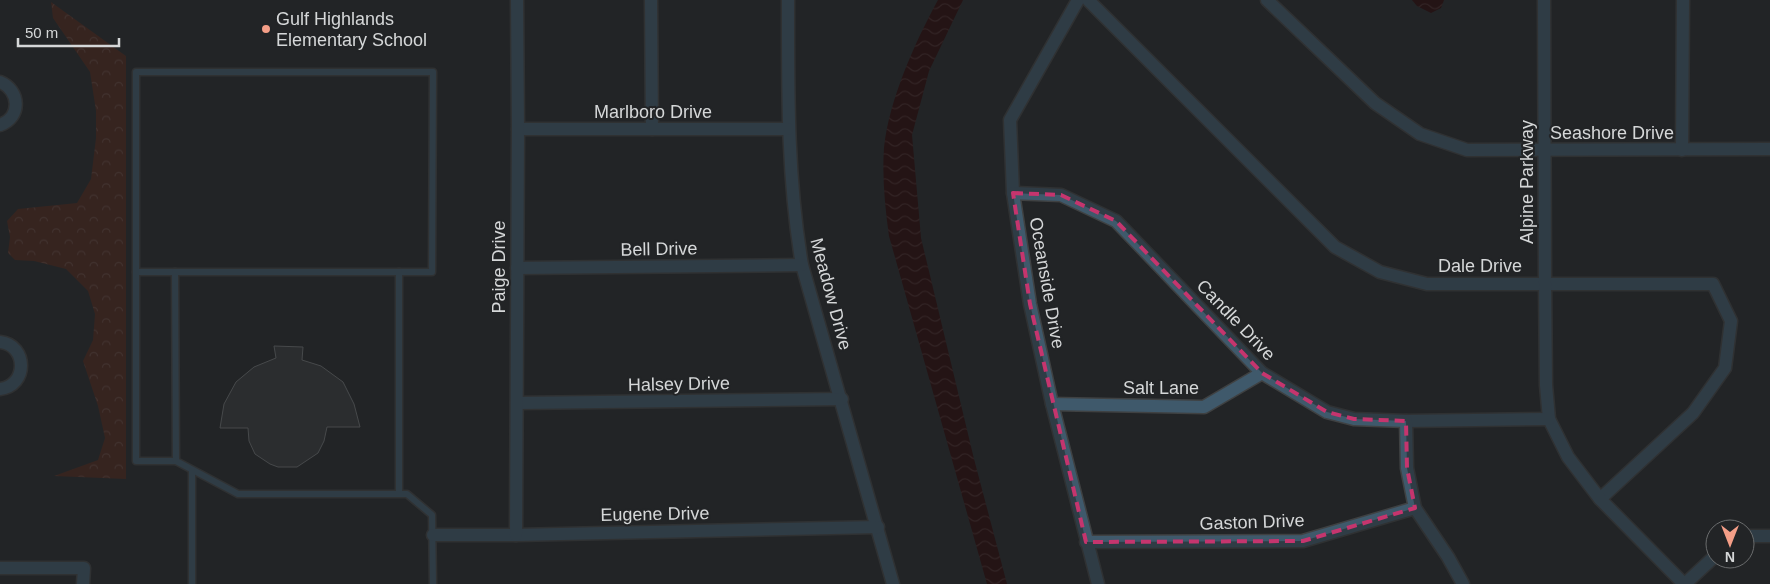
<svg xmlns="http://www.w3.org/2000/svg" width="1770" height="584" font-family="Helvetica,sans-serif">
<defs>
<pattern id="forest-crowns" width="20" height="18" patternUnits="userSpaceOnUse" patternTransform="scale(1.25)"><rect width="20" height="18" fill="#4e2418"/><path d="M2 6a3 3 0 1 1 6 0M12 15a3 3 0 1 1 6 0" fill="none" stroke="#674339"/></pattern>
<pattern id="water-waves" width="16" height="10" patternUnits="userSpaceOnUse" patternTransform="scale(1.25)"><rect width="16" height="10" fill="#270000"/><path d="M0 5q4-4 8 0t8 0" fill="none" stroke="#452424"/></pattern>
</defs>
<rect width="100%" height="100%" fill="#222426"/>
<!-- forest -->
<polygon fill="url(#forest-crowns)" points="51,2 126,56 126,479 54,476 98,460 105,438 98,406 83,361 93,340 95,314 88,291 66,269 34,261 15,260 8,253 10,237 7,221 18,209 77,203 91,179 96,138 96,111 90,72 53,18"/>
<!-- water -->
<g fill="url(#water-waves)">
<path d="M938,0H963L929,71L912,135L921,238L974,459L1007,584H987L889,236C885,207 882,177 884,148C889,100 915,42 938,0Z"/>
<polygon points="1412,0 1444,0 1441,8 1431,13 1417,6"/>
</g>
<!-- building -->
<polygon fill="#36383a" stroke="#727577" points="274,346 303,347 302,360 321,366 343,382 354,404 360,427 327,427 324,441 318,453 297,467 278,467 270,464 255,454 249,441 248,428 220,428 224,404 236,382 254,367 276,358"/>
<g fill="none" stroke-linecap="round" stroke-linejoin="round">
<!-- lane casing -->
<g stroke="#3f4142" stroke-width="9">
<g id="lane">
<polyline points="136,272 175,272"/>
<polyline points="176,461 136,461 136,72 433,72 432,272 399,272"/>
<polyline points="399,494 399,272 175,272 176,461 238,494 407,494 432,515 433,584"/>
<polyline points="192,584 192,470"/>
</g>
</g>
<!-- street casing -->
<g stroke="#3f4142" stroke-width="15">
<g id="street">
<polyline points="651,0 652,129"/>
<path d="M788,0C788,89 787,177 802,265L893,584"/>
<polyline points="1078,0 1010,120 1013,193 1030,304 1052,404 1098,584"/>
<polyline points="1088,0 1335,247 1380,272 1427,284 1713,284 1731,321 1725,368 1693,413 1600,499"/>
<polyline points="1267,0 1375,103 1420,134 1467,150 1770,149"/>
<polyline points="1544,0 1545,283 1546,385 1549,419 1568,457 1600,499 1684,584"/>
<path d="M0,82C20,90 22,117 0,125"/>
<polyline points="518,129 788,129"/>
<polyline points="1682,150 1683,0"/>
<polyline points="1013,193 1061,195 1116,221 1262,373 1327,412 1354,419 1406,421 1549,419"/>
<polyline points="517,268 802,265"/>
<path d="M0,342C28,345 28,386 0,389"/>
<polyline points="517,403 842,399"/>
<polyline points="1052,404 1204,407 1262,373"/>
<polyline points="1406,421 1407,468 1415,508 1448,557 1463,584"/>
<polyline points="433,535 516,535 878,527"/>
<polyline points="516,535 518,129 517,0"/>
<polyline points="1745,536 1770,536"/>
<polyline points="1086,542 1303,541 1415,508"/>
<polyline points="0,568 84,568 83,584"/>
<polyline points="1685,584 1715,556"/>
</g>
</g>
<!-- lane -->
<use href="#lane" stroke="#3f596b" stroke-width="6"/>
<!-- street -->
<use href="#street" stroke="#3f596b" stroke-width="12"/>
</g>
<!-- marked area -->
<path d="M0 0H1770V584H0ZM1013,193L1061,195L1116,221L1262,373L1327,412L1354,419L1406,421L1407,468L1415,508L1303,541L1086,542L1030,304Z" fill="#222426" fill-opacity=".55" fill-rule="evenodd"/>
<path fill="none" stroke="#c5356e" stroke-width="4" stroke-dasharray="10 6" stroke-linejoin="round" d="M1013,193L1061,195L1116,221L1262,373L1327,412L1354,419L1406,421L1407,468L1415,508L1303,541L1086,542L1030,304Z"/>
<!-- markers -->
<circle fill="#f49e87" stroke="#222426" stroke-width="2" cx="266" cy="29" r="5"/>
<g text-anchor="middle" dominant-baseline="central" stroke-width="4" stroke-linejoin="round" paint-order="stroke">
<!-- poi labels -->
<g font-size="18" fill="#d5d7d8" stroke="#222426" text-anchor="start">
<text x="276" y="19">Gulf Highlands<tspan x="276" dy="21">Elementary School</tspan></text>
</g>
<!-- street labels -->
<g font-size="18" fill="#d5d7d8" stroke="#222426">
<text x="653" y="112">Marlboro Drive</text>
<text x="1612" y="133">Seashore Drive</text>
<text transform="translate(1527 182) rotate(-90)">Alpine Parkway</text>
<text transform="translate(659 249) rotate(-1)">Bell Drive</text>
<text x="1480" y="266">Dale Drive</text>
<text transform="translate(499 267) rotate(-90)">Paige Drive</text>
<text transform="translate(1047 283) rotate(80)">Oceanside Drive</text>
<text transform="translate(831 294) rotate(75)">Meadow Drive</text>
<text transform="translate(1236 320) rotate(46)">Candle Drive</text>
<text transform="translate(679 384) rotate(-1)">Halsey Drive</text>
<text x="1161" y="388">Salt Lane</text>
<text transform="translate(655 514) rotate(-1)">Eugene Drive</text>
<text transform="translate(1252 522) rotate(-2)">Gaston Drive</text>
</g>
</g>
<!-- north arrow -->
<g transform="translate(1730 544) rotate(180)"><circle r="24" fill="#222426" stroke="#6a6c6d"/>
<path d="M0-4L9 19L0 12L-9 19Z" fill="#f49e87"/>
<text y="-8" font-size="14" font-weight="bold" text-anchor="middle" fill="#d5d7d8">N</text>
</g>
<!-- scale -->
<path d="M18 38v8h101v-8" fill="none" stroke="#d5d7d8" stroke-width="2.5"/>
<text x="25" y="38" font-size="15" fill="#d5d7d8" stroke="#222426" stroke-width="4" paint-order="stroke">50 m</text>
</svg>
